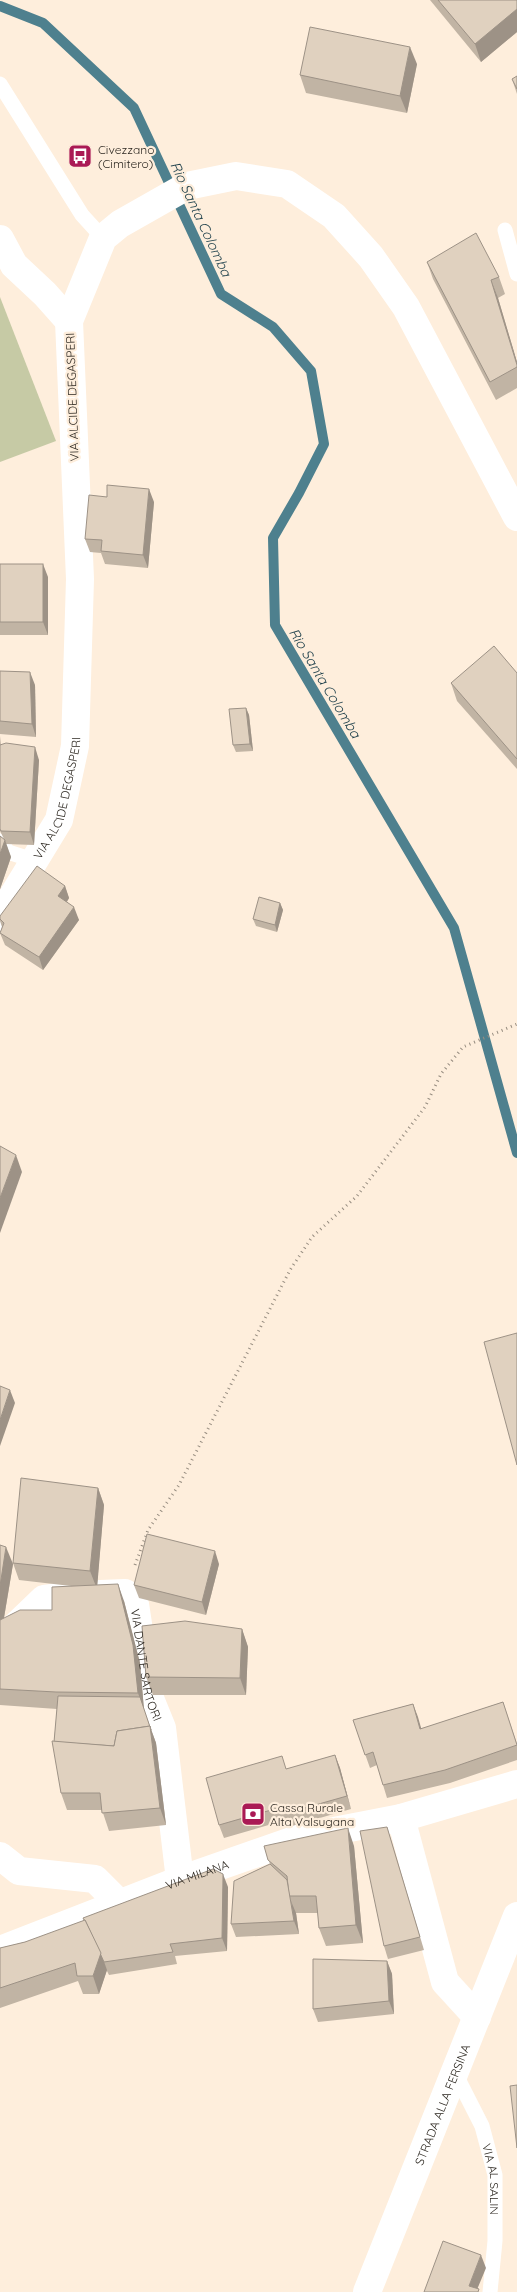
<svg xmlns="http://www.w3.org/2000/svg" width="517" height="2292" font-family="Quicksand,sans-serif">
<rect width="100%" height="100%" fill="#feeedc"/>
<!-- green -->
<polygon fill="#c6caa5" points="0,297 56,441 0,462"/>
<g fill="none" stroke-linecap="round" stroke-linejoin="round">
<!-- stream -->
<polyline stroke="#4e808e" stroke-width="10" points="0,6 43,23 134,108 221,294 273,327 311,371 324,444 299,493 273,538 275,625 454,928 517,1153"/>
<!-- path -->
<polyline stroke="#978d80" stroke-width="3" stroke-dasharray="1 4" stroke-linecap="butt" points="135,1565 148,1530 179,1485 290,1270 312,1237 357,1196 425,1107 441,1074 463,1047 517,1024"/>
<!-- lane -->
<g stroke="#fff" stroke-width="15">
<polyline points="0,84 82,215 103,238"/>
<polyline points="505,230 517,274"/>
<polyline points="0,841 8,852 36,861"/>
<path id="s1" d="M455,2073L482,2126L495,2175V2241L490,2292"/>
</g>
<!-- street -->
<g stroke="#fff" stroke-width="28">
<polyline points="0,239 14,265 45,294 69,321"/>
<path id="s2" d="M0,1641L44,1599L75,1595L125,1593L135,1604L149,1696L162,1728L180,1880"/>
<polyline points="401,1818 445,1982 477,2017"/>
<polyline points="0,1856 19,1871 95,1879 120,1904"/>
<path id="s3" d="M0,1950L180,1880L303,1837L401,1818L517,1784"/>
</g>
<!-- secondary -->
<g stroke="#fff" stroke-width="28">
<path id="s4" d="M0,917L59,820L75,746L80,579L69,321L103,238L120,224L187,186L236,176L287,184L334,216L371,257L406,307L517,517"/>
<path id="s5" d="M367,2292L517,1916"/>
</g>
</g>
<!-- wall -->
<g fill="#c1b4a4">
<polygon points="430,0 517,0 517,32 481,62"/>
<polygon points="417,64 407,113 306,93 300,75"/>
<polygon points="517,76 517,94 512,79"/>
<polygon points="427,262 499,277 505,294 498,298 517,362 517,388 496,400 433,279"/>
<polygon points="154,502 148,568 105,564 101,553 90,552 85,539"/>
<polygon points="0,564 48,577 48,635 0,635"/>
<polygon points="0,671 35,685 36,737 0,734"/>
<polygon points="517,673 517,769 457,701 451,683"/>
<polygon points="246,708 249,715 253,751 236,752 233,745"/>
<polygon points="0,736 1,745 39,760 34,845 6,844 11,857 0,889 0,836 4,839 0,831"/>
<polygon points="65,886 69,898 67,902 79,920 43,970 5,945 0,933 2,927 0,921 0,916"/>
<polygon points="280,903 283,910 277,932 256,926 253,919"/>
<polygon points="98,1488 104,1505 97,1585 124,1601 140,1663 144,1710 156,1743 166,1825 109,1831 102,1810 67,1810 61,1793 54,1742 57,1709 0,1705 0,1545 13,1564 4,1618 52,1610 71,1586 19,1580 13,1563"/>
<polygon points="219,1564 206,1615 139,1598 134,1585"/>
<polygon points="242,1629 248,1647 246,1695 153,1695 146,1677"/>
<polygon points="503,1702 517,1744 517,1760 450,1783 387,1798 377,1765 370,1768 353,1720 413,1704 421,1729"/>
<polygon points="335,1755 340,1768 351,1809 292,1826 289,1819 224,1838 219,1825 287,1769"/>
<polygon points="387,1827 391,1840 424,1950 388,1959 384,1946"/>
<polygon points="264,1846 354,1846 363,1943 326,1946 319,1928 318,1913 296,1913 299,1934 236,1937 231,1924 270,1864"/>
<polygon points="228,1887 227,1951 175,1956 177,1964 109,1975 106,1969 107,1970 99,1994 83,1994 78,1981 0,2008 0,1948 25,1942"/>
<polygon points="387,1961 392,1974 394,2014 318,2022 313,2009"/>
</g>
<!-- shaded-wall -->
<g fill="#9d9286">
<polygon points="517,9 517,32 481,62 475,44"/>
<polygon points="410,47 417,64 407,113 400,96"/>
<polygon points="491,280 498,298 517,362 517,365"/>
<polygon points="149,489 154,502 148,568 143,555"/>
<polygon points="43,564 48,577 48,635 43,622"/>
<polygon points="30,672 35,685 36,737 32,724"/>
<polygon points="246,708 249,715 253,751 250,744"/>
<polygon points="35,747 39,760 34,845 30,832"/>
<polygon points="5,840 11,857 0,889 0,854"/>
<polygon points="65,886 69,898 62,909 58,896"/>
<polygon points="280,903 283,910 277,932 275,925"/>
<polygon points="74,907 79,920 43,970 39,957"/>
<polygon points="16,1155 22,1172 0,1233 0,1198"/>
<polygon points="10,1390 15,1403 0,1446 0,1420"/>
<polygon points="98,1488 104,1505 97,1589 90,1571"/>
<polygon points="6,1547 13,1564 1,1635 0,1632 0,1586"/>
<polygon points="215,1551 219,1564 206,1615 202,1602"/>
<polygon points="118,1584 124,1601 140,1663 144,1710 156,1743 166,1825 160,1808 150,1726 151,1730 138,1693"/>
<polygon points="242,1629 248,1647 246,1695 240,1678"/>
<polygon points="413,1704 418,1717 425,1742 420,1729"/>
<polygon points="335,1755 340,1768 351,1809 347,1796"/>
<polygon points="348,1828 354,1846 363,1943 356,1925"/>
<polygon points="223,1874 228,1887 227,1951 222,1938"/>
<polygon points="291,1901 296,1913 299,1934 294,1921"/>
<polygon points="101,1953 107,1970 99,1994 93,1976"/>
<polygon points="387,1961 392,1974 394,2014 389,2001"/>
<polygon points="481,2255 486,2268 476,2292 469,2286"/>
</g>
<!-- building -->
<g fill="#e0d1bf" stroke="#9d9286">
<polygon points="438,0 517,0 517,9 475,44"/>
<polygon points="310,27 410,47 400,96 300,75"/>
<polygon points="517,76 517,89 512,79"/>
<polygon points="476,233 499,277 491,280 517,365 517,367 490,382 427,262"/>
<polygon points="107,485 149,489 143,555 101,551 102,540 85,539 89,495 107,497"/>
<rect x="0" y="564" width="43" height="58"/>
<polygon points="494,646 517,673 517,759 451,683"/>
<polygon points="0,671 30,672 32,724 0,721"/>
<polygon points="246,708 250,744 233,745 229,709"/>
<polygon points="6,743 35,747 30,832 1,831 0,829 0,745"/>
<polygon points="0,836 5,840 0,854"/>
<polygon points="37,866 65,886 58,896 74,907 39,957 0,933 4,923 0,919 0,916"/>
<polygon points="259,897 280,903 275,925 253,919"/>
<polygon points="0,1146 16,1155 0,1198"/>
<polygon points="517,1333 517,1465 484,1342"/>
<polygon points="0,1386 10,1390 0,1420"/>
<polygon points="21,1478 98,1488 90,1571 13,1563"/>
<polygon points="147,1534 215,1551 202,1602 134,1585"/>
<polygon points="0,1545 6,1547 0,1586"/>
<polygon points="118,1584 133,1645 138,1693 56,1692 0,1689 0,1620 20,1610 52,1610 52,1587"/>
<polygon points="185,1621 242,1629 240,1678 146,1677 142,1626"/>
<polygon points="58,1696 140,1697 151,1730 150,1726 117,1731 114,1746 54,1742"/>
<polygon points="503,1702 517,1745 445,1770 383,1785 373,1752 365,1755 353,1720 413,1704 420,1729"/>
<polygon points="150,1726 160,1808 102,1813 100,1793 61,1793 52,1741 114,1746 117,1731"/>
<polygon points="335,1755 347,1796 287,1813 285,1806 219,1825 206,1778 282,1756 286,1769"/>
<polygon points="387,1827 420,1937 384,1946 360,1831"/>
<polygon points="348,1828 356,1925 319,1928 316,1896 289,1896 287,1876 268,1860 264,1846"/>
<polygon points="270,1864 287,1880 294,1921 231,1924 234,1881"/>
<polygon points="213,1869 223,1874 222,1938 170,1944 173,1952 104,1962 85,1920 84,1920 83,1918"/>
<polygon points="85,1920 101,1953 93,1976 77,1976 75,1963 0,1988 0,1948 25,1942"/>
<polygon points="313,1959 387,1961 389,2001 313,2009"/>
<polygon points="517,2085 517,2148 510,2086"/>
<polygon points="443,2241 481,2255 469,2286 479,2289 478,2292 424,2292"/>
</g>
<!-- icons -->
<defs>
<g id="bus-square" transform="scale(1.25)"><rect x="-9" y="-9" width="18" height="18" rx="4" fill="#aa1a55" stroke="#feeedc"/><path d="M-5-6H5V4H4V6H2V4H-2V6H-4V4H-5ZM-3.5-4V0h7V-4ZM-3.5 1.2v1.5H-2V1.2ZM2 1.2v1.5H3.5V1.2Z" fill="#fff"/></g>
<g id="bank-square" transform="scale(1.25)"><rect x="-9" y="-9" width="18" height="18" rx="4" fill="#aa1a55" stroke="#feeedc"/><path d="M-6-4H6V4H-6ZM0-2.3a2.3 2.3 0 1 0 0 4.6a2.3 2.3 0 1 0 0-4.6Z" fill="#fff"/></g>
</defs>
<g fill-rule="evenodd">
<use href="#bus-square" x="80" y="156"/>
<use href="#bank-square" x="253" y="1814"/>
</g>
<g text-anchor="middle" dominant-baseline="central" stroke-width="4.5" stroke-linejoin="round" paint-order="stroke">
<!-- poi labels -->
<g font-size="12" fill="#2e2922" stroke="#feeedc" text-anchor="start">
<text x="98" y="149">Civezzano<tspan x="98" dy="14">(Cimitero)</tspan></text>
<text x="270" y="1807">Cassa Rurale<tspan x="270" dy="14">Alta Valsugana</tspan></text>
</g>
<!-- street labels -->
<g font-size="12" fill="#2e2922" stroke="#feeedc">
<text transform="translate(72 397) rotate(-92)">VIA ALCIDE DEGASPERI</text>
<text stroke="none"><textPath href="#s4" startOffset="134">VIA ALCIDE DEGASPERI</textPath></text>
<text stroke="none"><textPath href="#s2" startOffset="219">VIA DANTE SARTORI</textPath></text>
<text stroke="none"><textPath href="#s3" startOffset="211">VIA MILANA</textPath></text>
<text stroke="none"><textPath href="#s5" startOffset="202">STRADA ALLA FERSINA</textPath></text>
<text stroke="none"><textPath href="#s1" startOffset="114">VIA AL SALIN</textPath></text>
</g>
<!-- water labels -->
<g font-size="14" font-style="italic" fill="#1d3f4a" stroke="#feeedc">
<text transform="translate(201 219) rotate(65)">Rio Santa Colomba</text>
<text transform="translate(325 683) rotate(59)">Rio Santa Colomba</text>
</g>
</g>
</svg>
